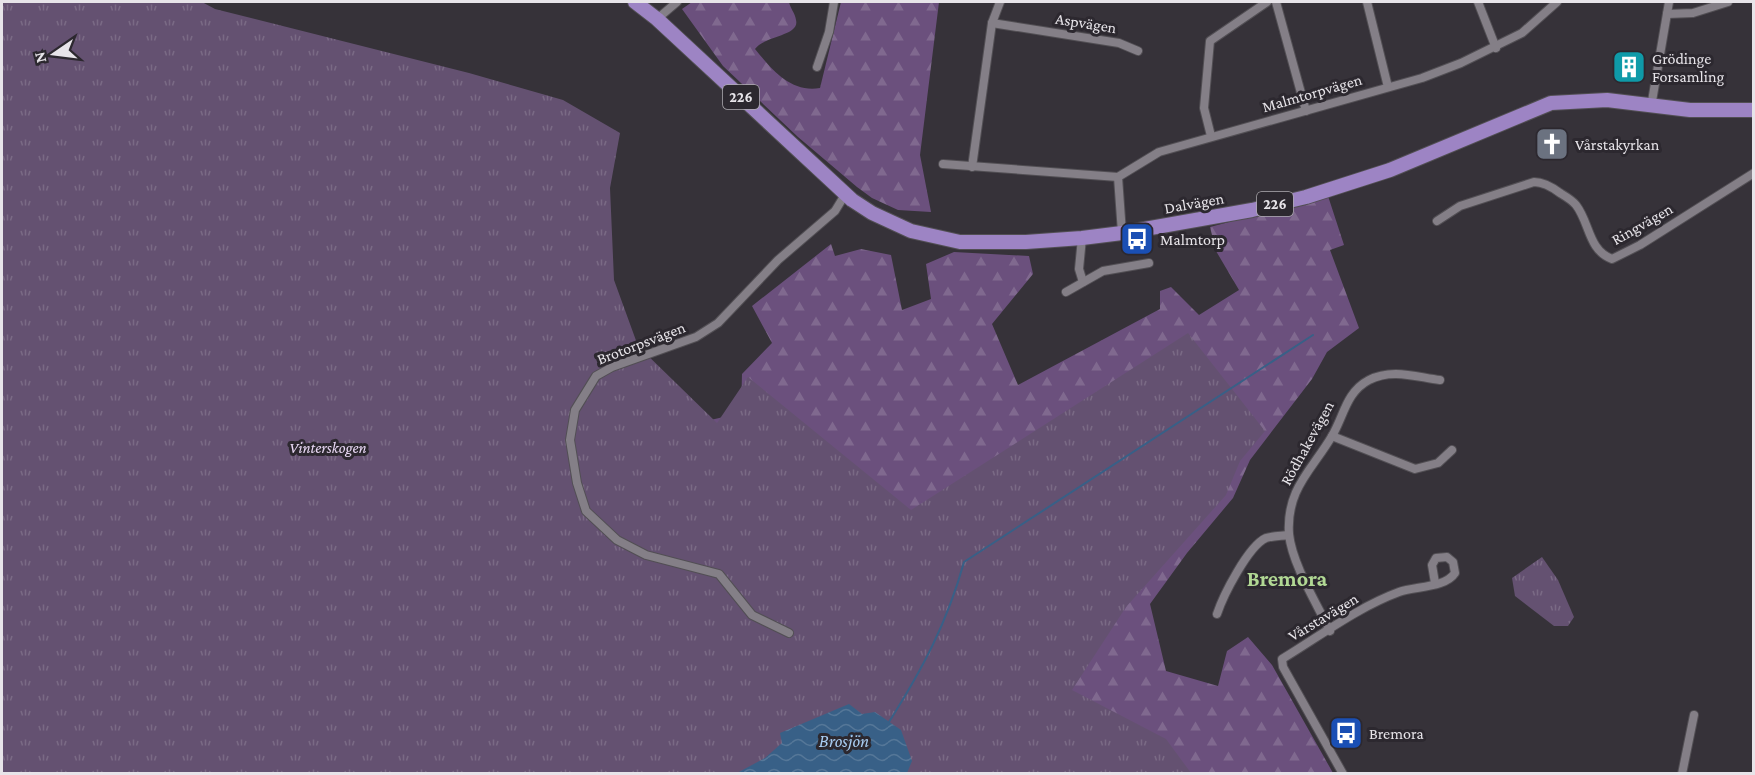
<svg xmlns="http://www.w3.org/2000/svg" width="1755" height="775" font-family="'Crimson Pro',serif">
<defs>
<pattern id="forest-firs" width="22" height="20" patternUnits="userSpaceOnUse" patternTransform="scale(1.5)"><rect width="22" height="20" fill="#6b507d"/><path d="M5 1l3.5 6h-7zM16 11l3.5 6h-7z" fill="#80698f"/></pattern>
<pattern id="park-tufts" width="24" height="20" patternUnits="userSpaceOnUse" patternTransform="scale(1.5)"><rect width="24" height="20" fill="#645171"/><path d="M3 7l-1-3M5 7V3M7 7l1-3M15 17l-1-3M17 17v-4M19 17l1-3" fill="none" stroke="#7a6a85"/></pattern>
<pattern id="water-waves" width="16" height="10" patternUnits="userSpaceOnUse" patternTransform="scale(1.5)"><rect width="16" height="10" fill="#386087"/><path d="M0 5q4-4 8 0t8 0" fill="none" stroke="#557798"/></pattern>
</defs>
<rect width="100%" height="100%" fill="#363239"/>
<!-- forest -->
<g fill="url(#forest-firs)">
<path d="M692,2H789C790,8 795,13 796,20C800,36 766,35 755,49C772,70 791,93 820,88L841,2H939L920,155L931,212L898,210L872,198L857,187L798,137L723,66L682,9Z"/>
<polygon points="1328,196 1344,245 1330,250 1359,328 1327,352 1312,379 1250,460 1233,498 1187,553 1150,604 1166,671 1218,686 1227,651 1248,637 1272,665 1333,773 907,773 680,427 741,413 742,374 772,343 752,306 831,244 835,256 861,249 891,255 902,310 931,299 926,264 954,252 1029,256 1033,274 992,324 1018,385 1160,309 1160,291 1171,287 1199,315 1239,290 1216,251 1210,227"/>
</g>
<!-- park -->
<g fill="url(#park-tufts)">
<polygon points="2,2 202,2 215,9 469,73 563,100 620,133 610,188 614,280 638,346 717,423 748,377 911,510 1188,333 1265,431 1240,461 1226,495 1126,607 1072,690 1166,739 1191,773 2,774"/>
<polygon points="1542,557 1558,580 1574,617 1568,626 1554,626 1515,596 1512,578"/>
</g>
<!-- water -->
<polygon fill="url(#water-waves)" points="849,704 862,714 875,712 901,730 912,761 907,773 737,773 765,758 782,743 780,733"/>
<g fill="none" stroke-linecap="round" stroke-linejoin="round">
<!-- stream -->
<path stroke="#386087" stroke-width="2" d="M889,722C923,668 947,623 964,562L1313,335"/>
<!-- minor casing -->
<g stroke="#524f54" stroke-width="10">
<g id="minor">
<polyline points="1276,2 1306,111"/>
<polyline points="1367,2 1388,87"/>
<polyline points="1478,2 1496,48"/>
<polyline points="1667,14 1693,13 1728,2"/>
<polyline points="657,19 677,2"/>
<polyline points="992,23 1119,43 1138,51"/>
<polyline points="817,67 829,32 834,2"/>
<polyline points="1651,107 1669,2"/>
<polyline points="1211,136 1204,108 1210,41 1267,2"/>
<polyline points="943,164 1118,177"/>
<polyline points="972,167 992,23 1000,2"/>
<path d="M1437,221L1460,206L1534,182C1544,182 1552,187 1560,193C1565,196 1572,200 1576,205C1590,223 1588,250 1612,259L1640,245L1754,173"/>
<polyline points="1122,233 1118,177 1159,152 1422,78 1461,63 1522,33 1557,2"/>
<polyline points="1082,238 1079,269 1083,282"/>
<polyline points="1066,292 1103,271 1149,263"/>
<polyline points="1332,436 1415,469 1438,463 1452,450"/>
<path d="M1217,614C1223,596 1248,546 1266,538C1272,536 1282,536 1289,535"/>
<path d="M1330,631C1317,604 1292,564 1289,534C1286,489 1312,470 1332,436C1344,416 1346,392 1369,380C1392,368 1416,377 1440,380"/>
<polyline points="789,633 752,615 719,574 646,555 617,540 586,511 577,483 570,440 575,410 596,376 612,367 696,337 718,323 778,260 835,211 846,193"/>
<path d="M1343,774L1283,667L1282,659C1320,636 1358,607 1399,592C1416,586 1445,588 1455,573L1453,562L1447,557L1436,558L1432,565L1435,583"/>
<polyline points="1682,774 1694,715"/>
</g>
</g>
<!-- primary casing -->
<g stroke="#524f54" stroke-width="16">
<polyline id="primary" points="635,2 657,19 852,200 872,213 911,231 960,242 1026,242 1082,238 1122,233 1252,210 1306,197 1390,170 1551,103 1607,100 1690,110 1754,110"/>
</g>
<!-- minor -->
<use href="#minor" stroke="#847f87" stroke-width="8"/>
<!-- primary -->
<use href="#primary" stroke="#9d84c4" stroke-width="14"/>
</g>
<!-- icons -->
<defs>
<g id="building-square" transform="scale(1.725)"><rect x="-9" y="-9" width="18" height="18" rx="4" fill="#0f9aa8" stroke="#2c282f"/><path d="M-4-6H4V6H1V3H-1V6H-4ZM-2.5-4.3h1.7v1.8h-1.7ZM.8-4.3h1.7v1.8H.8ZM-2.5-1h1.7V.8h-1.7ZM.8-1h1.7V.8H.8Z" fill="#fff"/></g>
<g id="church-square" transform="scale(1.725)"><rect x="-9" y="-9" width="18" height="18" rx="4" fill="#6b7280" stroke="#2c282f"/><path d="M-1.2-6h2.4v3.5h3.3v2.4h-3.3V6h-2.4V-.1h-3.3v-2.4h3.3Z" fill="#fff"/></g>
<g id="bus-square" transform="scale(1.725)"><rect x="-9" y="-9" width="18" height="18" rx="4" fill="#1a4fb4" stroke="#2c282f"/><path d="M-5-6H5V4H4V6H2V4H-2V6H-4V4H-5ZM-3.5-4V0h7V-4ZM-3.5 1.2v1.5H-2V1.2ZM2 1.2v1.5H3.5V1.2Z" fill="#fff"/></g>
</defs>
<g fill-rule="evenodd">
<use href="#building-square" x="1629" y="67"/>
<use href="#church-square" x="1552" y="144"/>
<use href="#bus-square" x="1137" y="239"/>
<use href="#bus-square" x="1346" y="733"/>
</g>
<g text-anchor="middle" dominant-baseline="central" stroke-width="6" stroke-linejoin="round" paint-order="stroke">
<!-- shield labels -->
<g fill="#2c282f" stroke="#afacb1" stroke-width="1.5">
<rect x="723" y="85" width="36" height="24" rx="4.5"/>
<rect x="1257" y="192" width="36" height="24" rx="4.5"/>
</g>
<g font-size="15" font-weight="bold" fill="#e7e4e9">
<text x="741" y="97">226</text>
<text x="1275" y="204">226</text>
</g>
<!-- street labels -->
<g font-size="16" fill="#e7e4e9" stroke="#2c282f">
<text transform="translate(1086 23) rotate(9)">Aspvägen</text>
<text transform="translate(1312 93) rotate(-16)">Malmtorpvägen</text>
<text transform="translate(1194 203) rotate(-10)">Dalvägen</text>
<text transform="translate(1642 224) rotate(-30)">Ringvägen</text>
<text transform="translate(641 343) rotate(-21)">Brotorpsvägen</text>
<text transform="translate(1307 443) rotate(-61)">Rödhakevägen</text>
<text transform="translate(1323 617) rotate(-31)">Vårstavägen</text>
</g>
<!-- poi labels -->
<g font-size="16" fill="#e7e4e9" stroke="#2c282f" text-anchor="start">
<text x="1652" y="58">Grödinge<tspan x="1652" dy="18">Forsamling</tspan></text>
<text x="1575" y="144">Vårstakyrkan</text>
<text x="1160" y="239">Malmtorp</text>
<text x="1369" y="733">Bremora</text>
</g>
<!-- park labels -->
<g font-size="16" font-style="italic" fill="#ead9f6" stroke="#2c282f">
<text x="328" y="447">Vinterskogen</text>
</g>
<!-- water labels -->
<g font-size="18" font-style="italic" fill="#a9cdf2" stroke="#2c282f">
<text x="844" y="741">Brosjön</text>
</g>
<!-- district labels -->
<g font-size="22" font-weight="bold" fill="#b1d894" stroke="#2c282f">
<text x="1287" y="578">Bremora</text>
</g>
</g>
<!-- border -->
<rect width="1755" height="775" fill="none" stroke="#e7e4e9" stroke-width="6"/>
<!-- north arrow -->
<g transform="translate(54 54) rotate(256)" stroke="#2c282f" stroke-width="4.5" paint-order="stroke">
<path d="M0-4.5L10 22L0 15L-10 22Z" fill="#e7e4e9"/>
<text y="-9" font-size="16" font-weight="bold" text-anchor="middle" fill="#e7e4e9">N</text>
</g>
</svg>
